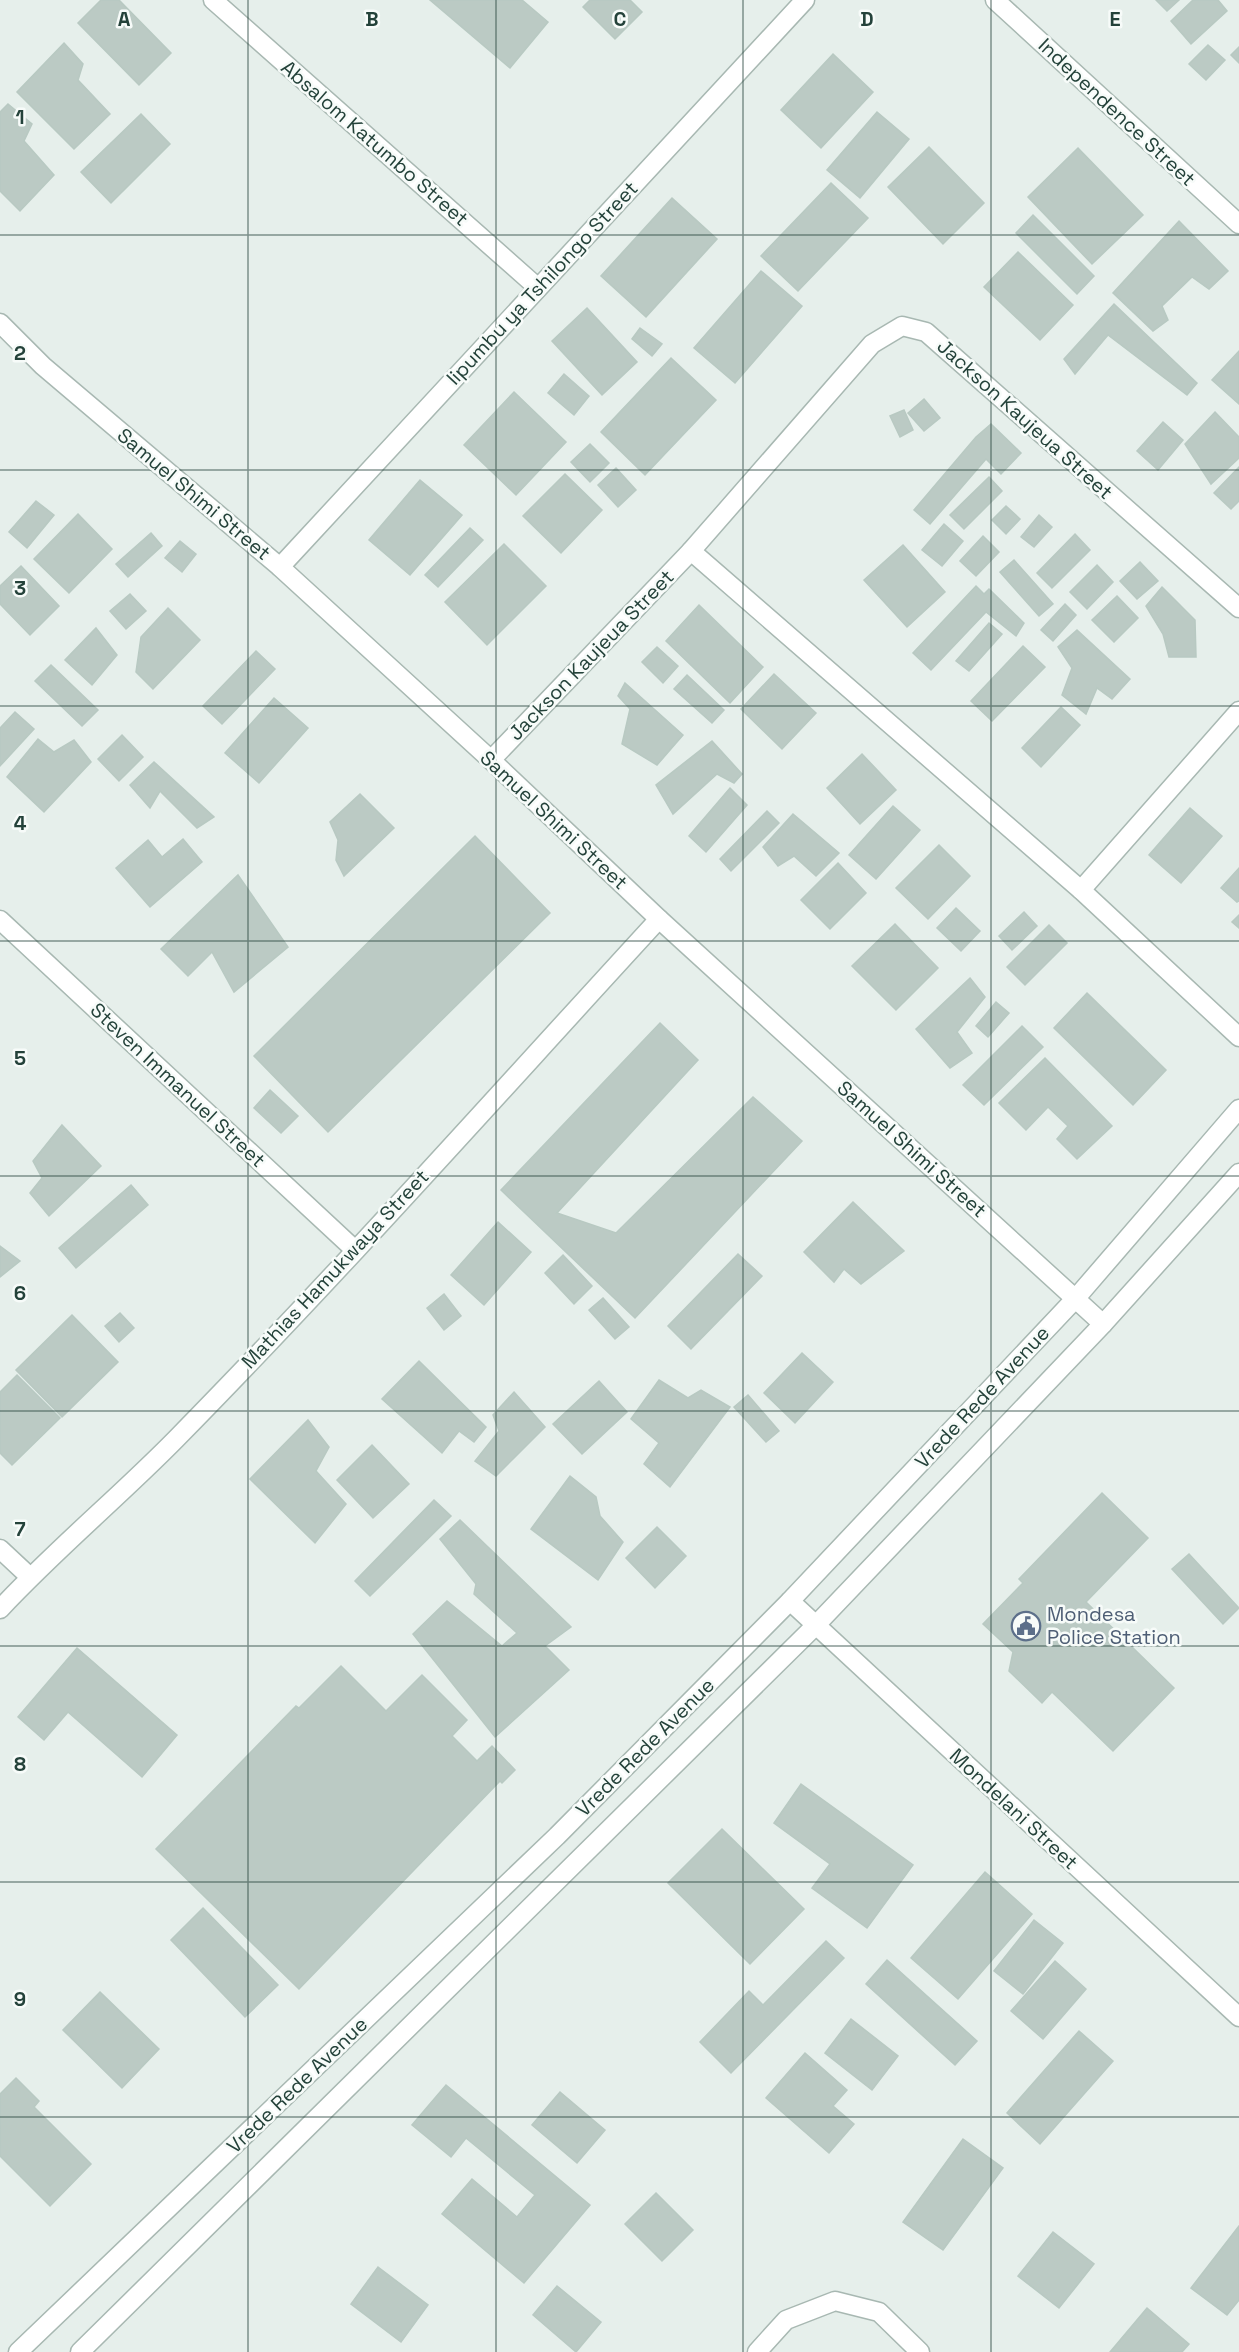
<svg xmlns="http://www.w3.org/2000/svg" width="1239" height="2352" font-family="'Space Grotesk',sans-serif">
<rect width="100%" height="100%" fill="#e6efeb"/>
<!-- building -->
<g fill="#bbcac4" stroke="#b8c9c2" stroke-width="1.5">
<polygon points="101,0 119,0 171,53 139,85 78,23"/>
<polygon points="430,0 522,0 548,22 510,68"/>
<polygon points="590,0 630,0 642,12 615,39 583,7"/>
<polygon points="1156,0 1179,0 1167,11"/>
<polygon points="1193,0 1218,0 1227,11 1191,44 1171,21"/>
<polygon points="64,43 83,64 78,80 110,114 74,149 17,92"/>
<polygon points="1208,45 1225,60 1206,80 1189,64"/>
<polygon points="1239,47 1239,63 1231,55"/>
<polygon points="833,54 873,92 821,148 781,110"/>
<polygon points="8,104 32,124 24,141 54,175 20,211 0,191 0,112"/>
<polygon points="877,112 909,139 860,198 827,170"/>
<polygon points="141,114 170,144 111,203 81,172"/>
<polygon points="929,147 984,203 943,244 888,187"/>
<polygon points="1078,148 1143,215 1092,264 1028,197"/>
<polygon points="831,183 868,218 798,291 761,256"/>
<polygon points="672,198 717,239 646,317 601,276"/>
<polygon points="1033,215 1094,276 1077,294 1016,233"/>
<polygon points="1179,221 1228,271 1209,289 1192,277 1162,306 1168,320 1153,331 1113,293"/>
<polygon points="1018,252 1073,305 1040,340 984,287"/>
<polygon points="761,271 802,306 735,383 694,348"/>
<polygon points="1114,304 1197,383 1187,395 1108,335 1075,374 1064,359"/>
<polygon points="587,308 637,362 602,395 552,341"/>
<polygon points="640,328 662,344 652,356 632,339"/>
<polygon points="1239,351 1239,404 1212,380"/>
<polygon points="671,358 716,400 645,475 601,432"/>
<polygon points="564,374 589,396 574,415 548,393"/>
<polygon points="514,392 566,442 516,495 464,445"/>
<polygon points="924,399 940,418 924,431 908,413"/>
<polygon points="904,410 913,430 900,437 890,416"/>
<polygon points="1215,412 1239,437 1239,458 1211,484 1185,444"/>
<polygon points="1163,422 1183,440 1158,470 1137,451"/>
<polygon points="991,424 1021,453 1001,474 986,459 930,524 914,510 976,437"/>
<polygon points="590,444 609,463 590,482 571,462"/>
<polygon points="1239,467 1239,501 1231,509 1214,493"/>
<polygon points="616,468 636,490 618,507 598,485"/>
<polygon points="565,474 602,510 561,553 523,516"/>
<polygon points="989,477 1002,491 964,529 950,515"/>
<polygon points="420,480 462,515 410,575 369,540"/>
<polygon points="36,501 54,515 27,548 9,532"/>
<polygon points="1006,506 1020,519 1006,534 992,520"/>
<polygon points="78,514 112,549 69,593 34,559"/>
<polygon points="1039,515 1052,527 1034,547 1021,537"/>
<polygon points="944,524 963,541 942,566 922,550"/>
<polygon points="470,528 483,540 438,587 425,575"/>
<polygon points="151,533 162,546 128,577 116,564"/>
<polygon points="1075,534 1090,550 1052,588 1037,573"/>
<polygon points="983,536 999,552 976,576 960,561"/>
<polygon points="180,541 196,554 182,572 165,558"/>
<polygon points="504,544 546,586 487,645 445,602"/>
<polygon points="903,545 945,592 907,627 864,580"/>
<polygon points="1014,560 1053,604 1039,616 1000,572"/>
<polygon points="1140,562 1158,581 1137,599 1120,581"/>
<polygon points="1097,565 1113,582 1087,609 1070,592"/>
<polygon points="21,566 59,606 30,635 0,604 0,586"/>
<polygon points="976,586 984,594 989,589 1024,623 1016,636 986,612 931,670 913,653"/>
<polygon points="1162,587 1195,620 1196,657 1169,657 1163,634 1146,606"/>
<polygon points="130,594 146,611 126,629 110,611"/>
<polygon points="1117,596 1138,618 1114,642 1092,620"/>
<polygon points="1065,604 1076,615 1053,641 1041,630"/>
<polygon points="699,605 763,667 730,703 666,641"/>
<polygon points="168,608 200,640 153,689 136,672 141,637"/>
<polygon points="989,623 1002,634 969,671 956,661"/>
<polygon points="96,628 117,655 92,685 65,660"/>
<polygon points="1077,630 1130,679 1112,699 1097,688 1086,714 1062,695 1072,668 1058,647"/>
<polygon points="1023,646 1045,667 992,721 971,701"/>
<polygon points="657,647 678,666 663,683 642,662"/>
<polygon points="256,651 275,669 222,724 203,706"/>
<polygon points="51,665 98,710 82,726 35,681"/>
<polygon points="774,674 816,713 782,749 741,709"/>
<polygon points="687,675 724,710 712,723 674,689"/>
<polygon points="625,683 683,735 657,765 622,744 630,709 618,696"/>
<polygon points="274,698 308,728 259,783 225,753"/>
<polygon points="1061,707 1080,725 1041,767 1022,748"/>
<polygon points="15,712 34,729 0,766 0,728"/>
<polygon points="122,735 143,757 119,781 98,759"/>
<polygon points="38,739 54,752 74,740 91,762 44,812 7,777"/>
<polygon points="712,741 742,774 734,783 717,774 673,814 656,785"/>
<polygon points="862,754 896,790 860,824 827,788"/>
<polygon points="154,762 214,817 197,828 160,791 150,808 130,785"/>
<polygon points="730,788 747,805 706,852 689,836"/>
<polygon points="360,794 394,828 344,876 336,860 338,840 330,822"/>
<polygon points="893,806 920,830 876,879 849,855"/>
<polygon points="1190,808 1222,836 1181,883 1149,855"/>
<polygon points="767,811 779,823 731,871 720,859"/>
<polygon points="793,814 839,853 816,876 794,856 778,866 763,847"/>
<polygon points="475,836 550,913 328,1132 254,1056"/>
<polygon points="183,839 202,862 150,907 116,868 148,840 162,857"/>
<polygon points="939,845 970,876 928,919 896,888"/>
<polygon points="838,863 866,893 830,929 801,900"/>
<polygon points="1239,868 1239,901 1237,902 1221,888"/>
<polygon points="238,875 288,947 234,992 212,952 188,976 161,949"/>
<polygon points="956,908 980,931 961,951 937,928"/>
<polygon points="1024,912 1037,926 1012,950 999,936"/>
<polygon points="1239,915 1239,928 1232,922"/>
<polygon points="895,924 938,968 896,1010 852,966"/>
<polygon points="1049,925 1067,943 1025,985 1007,967"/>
<polygon points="970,978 985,997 957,1032 972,1053 950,1068 916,1029"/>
<polygon points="1087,993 1166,1070 1133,1105 1054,1028"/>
<polygon points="996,1002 1009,1013 988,1037 976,1026"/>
<polygon points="660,1023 698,1060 557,1213 616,1233 753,1097 802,1141 635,1318 501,1190"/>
<polygon points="1022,1026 1043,1047 984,1105 963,1085"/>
<polygon points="1045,1058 1112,1126 1077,1159 1057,1139 1068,1126 1048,1107 1026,1130 999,1103"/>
<polygon points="270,1090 298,1116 281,1133 254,1108"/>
<polygon points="62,1125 101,1166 49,1216 30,1193 42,1178 33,1161"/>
<polygon points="131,1185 148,1205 76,1268 59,1248"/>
<polygon points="853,1202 904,1251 861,1284 844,1269 834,1282 804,1252"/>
<polygon points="498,1222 531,1252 484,1305 451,1275"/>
<polygon points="0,1246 20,1261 0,1277"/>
<polygon points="738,1254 762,1276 691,1349 668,1326"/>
<polygon points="563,1255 592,1286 574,1304 545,1273"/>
<polygon points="444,1294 461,1316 444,1330 427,1308"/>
<polygon points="603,1298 629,1327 615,1339 589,1310"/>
<polygon points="120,1313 134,1328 119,1342 105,1326"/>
<polygon points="72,1315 118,1362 62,1417 16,1370"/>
<polygon points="802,1353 833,1382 795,1423 764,1393"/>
<polygon points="419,1361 486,1427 474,1442 459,1431 442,1453 382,1399"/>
<polygon points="17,1375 60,1418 12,1465 0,1453 0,1392"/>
<polygon points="659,1380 688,1398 701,1390 730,1407 670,1487 644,1464 659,1443 631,1419"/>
<polygon points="599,1381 627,1412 582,1454 553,1424"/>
<polygon points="514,1392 545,1427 496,1476 475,1461 499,1431 493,1415"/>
<polygon points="748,1395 779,1431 766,1442 734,1407"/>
<polygon points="308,1420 329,1447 316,1471 346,1504 315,1543 250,1479"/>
<polygon points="372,1445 409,1484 373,1518 337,1480"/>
<polygon points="570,1476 596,1497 600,1516 623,1542 598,1580 531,1529"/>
<polygon points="1102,1493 1148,1538 1086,1602 1174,1688 1113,1751 1052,1692 1042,1703 1009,1671 1013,1652 983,1624 1023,1583 1019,1579"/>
<polygon points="434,1500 451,1516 370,1596 355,1581"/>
<polygon points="460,1520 571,1627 545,1646 569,1670 495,1737 413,1634 447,1601 502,1646 517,1633 474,1594 476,1584 440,1539"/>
<polygon points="657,1527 686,1556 655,1588 626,1558"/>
<polygon points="1189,1554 1239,1608 1223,1624 1172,1569"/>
<polygon points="77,1648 177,1735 142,1777 68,1712 44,1740 18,1717"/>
<polygon points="341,1666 386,1711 422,1675 467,1720 452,1736 477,1761 492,1746 515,1770 502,1783 500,1781 299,1989 156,1849 296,1706 299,1708"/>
<polygon points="801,1784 913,1865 867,1928 812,1888 830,1864 774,1823"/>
<polygon points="722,1829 804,1909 750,1964 668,1883"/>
<polygon points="985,1872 1032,1914 958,1999 911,1958"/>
<polygon points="203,1908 278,1985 245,2017 171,1940"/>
<polygon points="1034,1920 1063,1943 1023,1994 994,1971"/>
<polygon points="826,1941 844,1958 731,2073 700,2042 749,1991 763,2005"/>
<polygon points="887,1960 977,2041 955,2065 866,1984"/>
<polygon points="1055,1961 1086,1989 1043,2039 1011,2011"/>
<polygon points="100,1992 159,2049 122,2088 63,2030"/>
<polygon points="851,2019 898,2056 872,2090 825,2053"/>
<polygon points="1079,2031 1113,2061 1040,2144 1007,2113"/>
<polygon points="805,2053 847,2090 833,2106 854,2124 829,2153 766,2098"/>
<polygon points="16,2078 39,2101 34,2107 91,2164 50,2206 0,2156 0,2094"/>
<polygon points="446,2085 590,2205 524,2283 442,2214 472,2179 517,2217 535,2195 466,2138 451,2157 412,2125"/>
<polygon points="560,2092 605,2130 577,2163 532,2125"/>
<polygon points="963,2139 1003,2168 943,2250 903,2222"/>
<polygon points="656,2193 693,2230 662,2261 625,2224"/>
<polygon points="1239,2226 1239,2300 1227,2315 1191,2288"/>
<polygon points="1053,2232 1094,2264 1059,2308 1018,2276"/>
<polygon points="378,2267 428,2305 401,2342 351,2304"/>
<polygon points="557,2286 601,2322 576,2352 533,2315"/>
<polygon points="1147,2308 1189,2344 1182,2352 1110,2352"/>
</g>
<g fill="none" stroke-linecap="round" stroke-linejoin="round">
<!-- minor casing -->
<g stroke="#a8b8b2" stroke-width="21">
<g id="minor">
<polyline points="213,0 537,287"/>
<polyline points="995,0 1239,224"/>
<polyline points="0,323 43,366 280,567 491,760 659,919 1103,1324"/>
<polyline points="691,551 1081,890 1239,1037"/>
<polyline points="280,567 805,0"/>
<polyline points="491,760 691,551 872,344 902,326 926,332 1239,608"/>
<polyline points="1081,890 1239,711"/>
<polyline points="0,920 355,1250"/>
<polyline points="0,1549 30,1577"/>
<polyline points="790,1601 1239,2017"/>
<path d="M0,1609C56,1549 119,1497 176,1439C342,1270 499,1093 659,919"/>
<polyline points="18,2352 557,1836 790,1601 1076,1298 1239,1109"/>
<polyline points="80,2352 815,1626 1103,1324 1239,1173"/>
<polyline points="757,2352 786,2320 835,2301 879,2312 920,2352"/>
</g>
</g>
<!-- minor -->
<use href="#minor" stroke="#fff" stroke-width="18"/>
</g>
<!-- grid -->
<path fill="none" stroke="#24423a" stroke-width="1.5" stroke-opacity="0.55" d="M248,0V2352M496,0V2352M743,0V2352M991,0V2352M0,235H1239M0,470H1239M0,706H1239M0,941H1239M0,1176H1239M0,1411H1239M0,1646H1239M0,1882H1239M0,2117H1239"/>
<!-- icons -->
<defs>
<g id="civic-ring" transform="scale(1.5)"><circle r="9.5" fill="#f7fbf9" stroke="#5c6f8a" stroke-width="1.5"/><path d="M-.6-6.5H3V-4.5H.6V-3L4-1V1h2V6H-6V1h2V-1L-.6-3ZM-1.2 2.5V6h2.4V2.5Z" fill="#5c6f8a"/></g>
</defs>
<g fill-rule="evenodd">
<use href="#civic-ring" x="1026" y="1626"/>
</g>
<g text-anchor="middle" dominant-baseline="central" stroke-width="5" stroke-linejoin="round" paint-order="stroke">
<!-- street labels -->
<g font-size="20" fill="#24423a" stroke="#f7fbf9">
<text transform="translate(1117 112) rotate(43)">Independence Street</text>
<text transform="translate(375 143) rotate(41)">Absalom Katumbo Street</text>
<text transform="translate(542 283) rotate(-47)">Iipumbu ya Tshilongo Street</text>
<text transform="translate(1025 419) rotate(42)">Jackson Kaujeua Street</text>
<text transform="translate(194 494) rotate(40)">Samuel Shimi Street</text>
<text transform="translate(591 655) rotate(-46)">Jackson Kaujeua Street</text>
<text transform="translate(554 820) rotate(43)">Samuel Shimi Street</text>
<text transform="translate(178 1085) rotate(43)">Steven Immanuel Street</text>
<text transform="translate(912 1149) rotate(42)">Samuel Shimi Street</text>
<text transform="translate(335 1269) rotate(-47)">Mathias Hamukwaya Street</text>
<text transform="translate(982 1397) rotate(-47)">Vrede Rede Avenue</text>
<text transform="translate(645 1747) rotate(-45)">Vrede Rede Avenue</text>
<text transform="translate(1014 1809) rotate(43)">Mondelani Street</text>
<text transform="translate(297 2085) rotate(-44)">Vrede Rede Avenue</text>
</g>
<!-- service labels -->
<g font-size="20" fill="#4e5e75" stroke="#f7fbf9" text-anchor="start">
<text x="1047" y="1614">Mondesa<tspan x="1047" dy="23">Police Station</tspan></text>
</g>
</g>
<g font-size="20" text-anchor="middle" font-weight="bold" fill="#24423a" stroke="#f7fbf9" stroke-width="5" stroke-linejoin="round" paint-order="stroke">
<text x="124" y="26">A</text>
<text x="372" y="26">B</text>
<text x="620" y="26">C</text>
<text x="867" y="26">D</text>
<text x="1115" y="26">E</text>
<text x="20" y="124">1</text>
<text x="20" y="360">2</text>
<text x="20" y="595">3</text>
<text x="20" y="830">4</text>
<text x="20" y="1065">5</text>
<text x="20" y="1300">6</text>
<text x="20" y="1536">7</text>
<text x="20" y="1771">8</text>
<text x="20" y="2006">9</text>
</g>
</svg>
